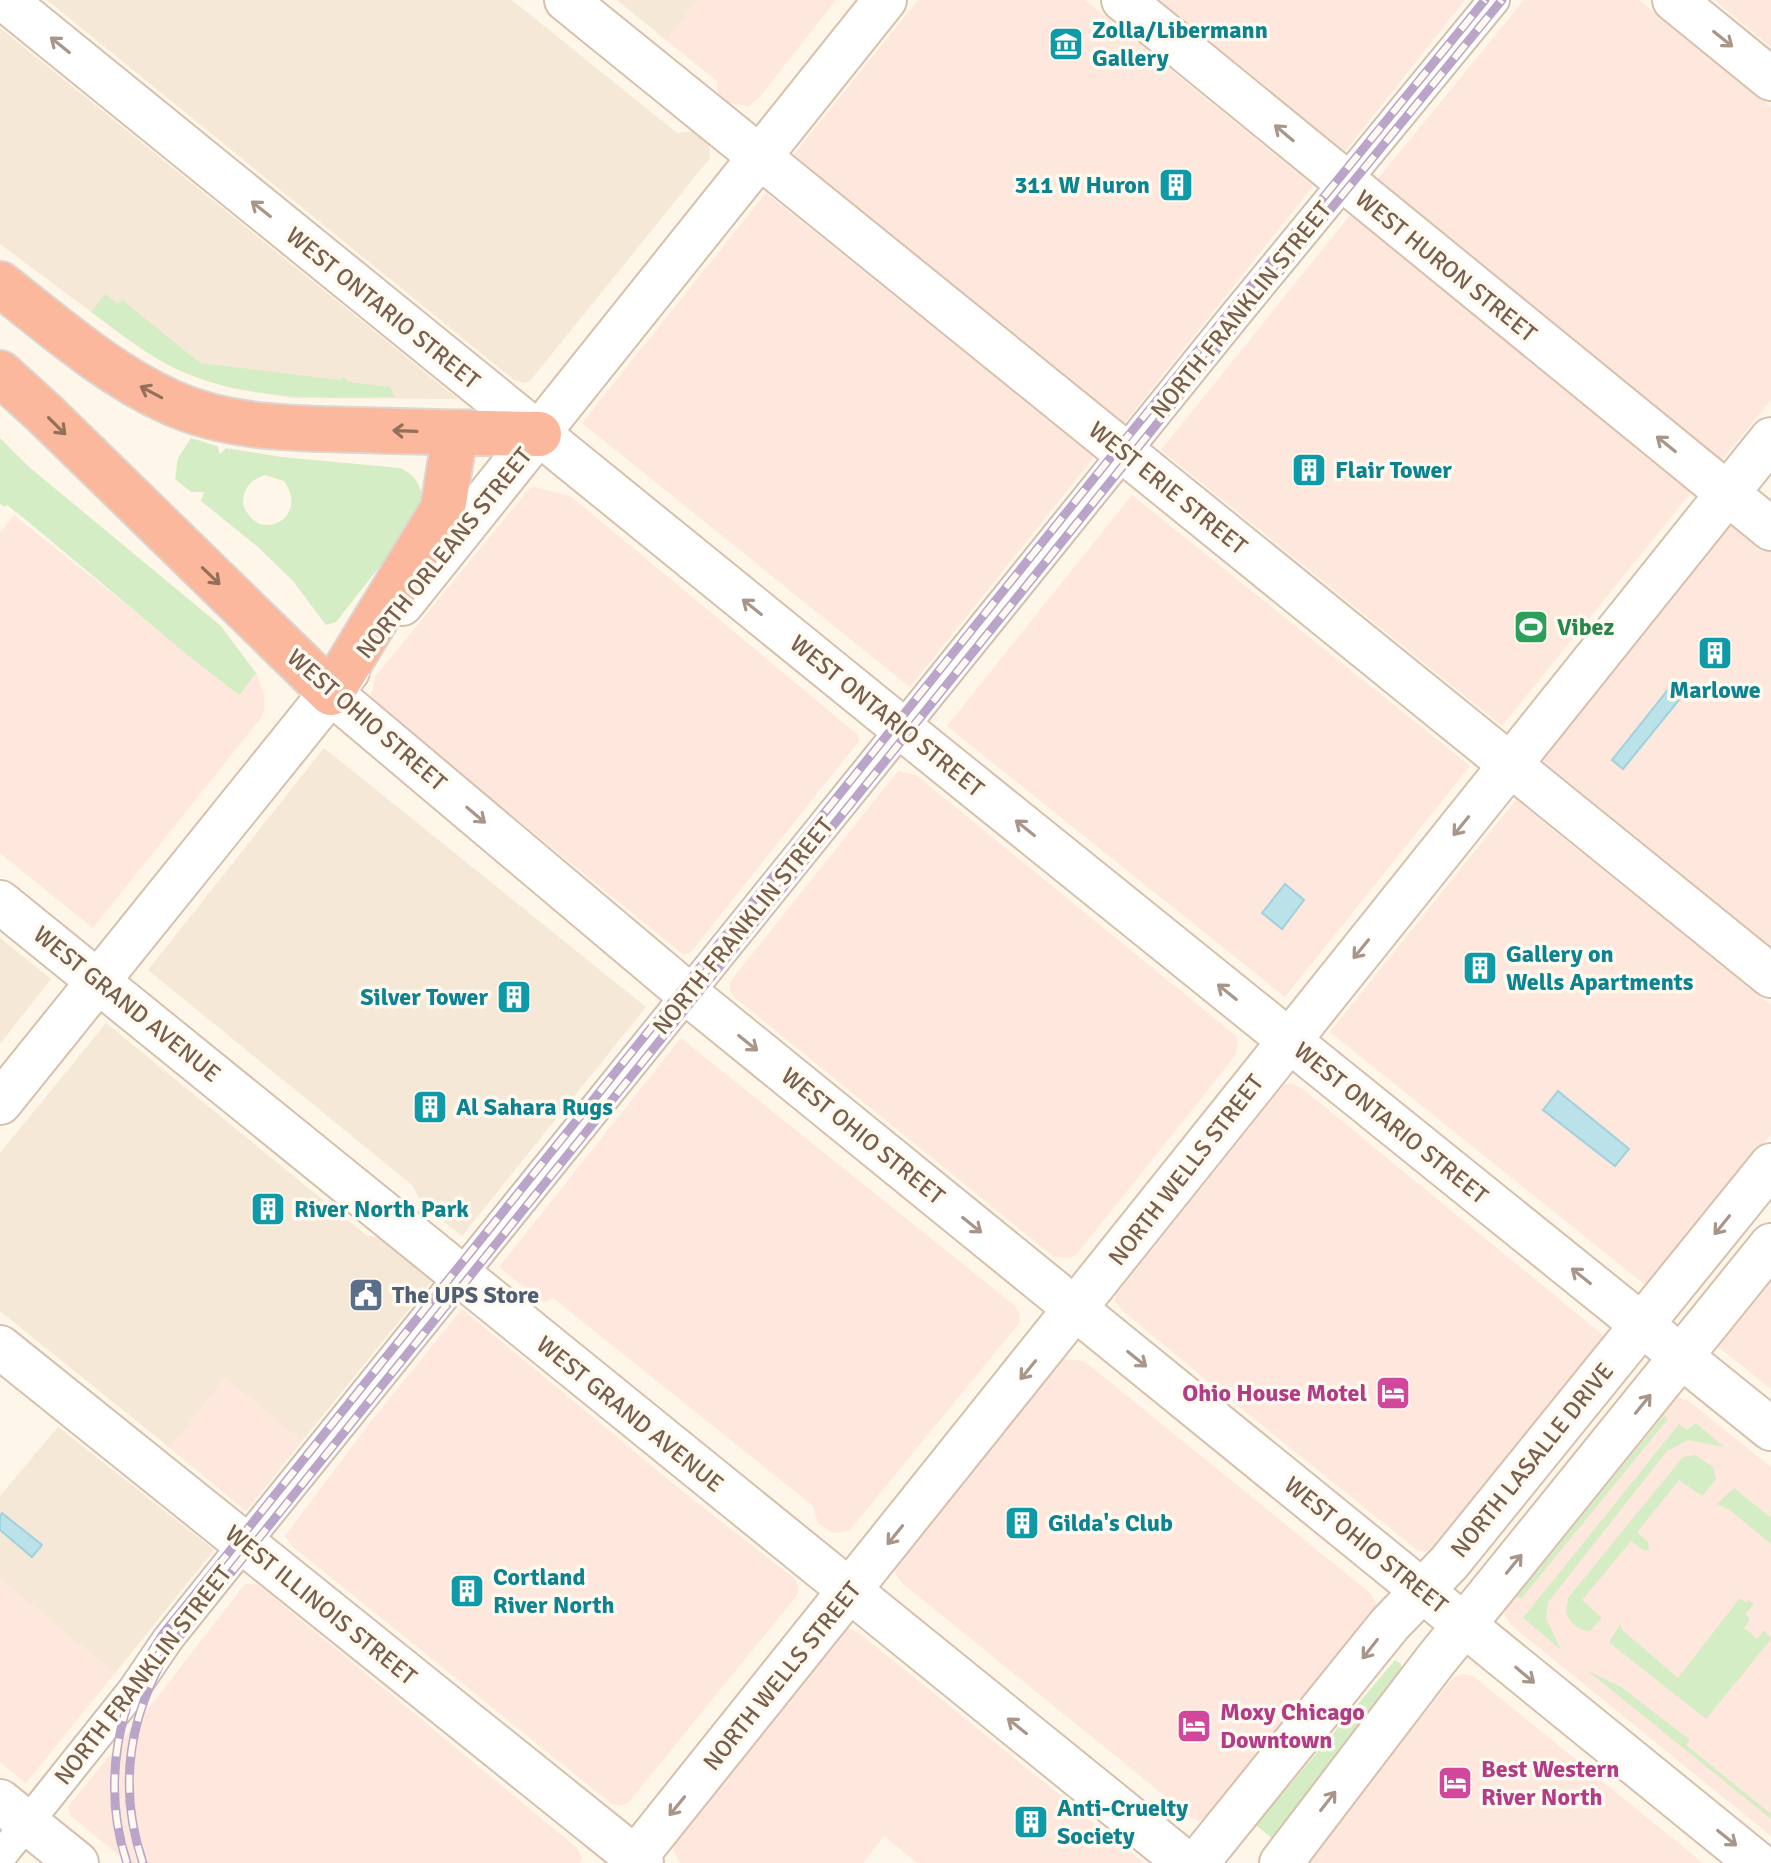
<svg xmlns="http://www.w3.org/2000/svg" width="1771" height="1863" font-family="Signika,sans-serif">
<rect width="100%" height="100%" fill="#fef6e8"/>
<!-- residential -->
<g fill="#f6e8d6">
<polygon points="47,0 512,0 677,133 698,131 709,140 710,158 530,381 525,383 514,380"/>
<polygon points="617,0 698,0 666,40"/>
<polygon points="0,28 458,399 292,398 230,388 198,378 170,366 126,338 0,244"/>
<polygon points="324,748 646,1007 462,1236 423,1205 412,1185 148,970"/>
<polygon points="0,938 51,979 0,1044"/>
<polygon points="106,1023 366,1235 387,1239 435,1277 302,1441 225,1378 170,1448 0,1311 0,1153"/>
<polygon points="58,1427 214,1550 115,1673 0,1579 0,1496"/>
</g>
<!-- commercial -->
<g fill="#fee7dc">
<polygon points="698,0 836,0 758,99 749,106 727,103 718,94 717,81 666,40"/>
<polygon points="918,0 1085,0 1313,186 1123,425 792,157"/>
<polygon points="1159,0 1465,0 1345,151"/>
<polygon points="1524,0 1639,0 1771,107 1771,400 1721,461 1376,181"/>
<polygon points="1714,0 1771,0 1771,47"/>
<polygon points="766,193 1094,457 910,687 582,423"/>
<polygon points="1351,214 1693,490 1502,726 1161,450"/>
<polygon points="534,487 570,496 579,503 858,735 859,741 691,952 684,955 370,700 375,677 529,489"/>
<polygon points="1132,495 1470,766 1285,997 947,726"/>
<polygon points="1737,514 1771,541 1771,947 1538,757"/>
<polygon points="14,515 238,694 256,673 264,694 264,711 260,719 93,928 0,853 0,533"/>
<polygon points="898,771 916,775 1236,1036 1238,1044 1235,1056 1076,1255 1069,1258 1055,1257 1049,1253 733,996 730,990 730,982"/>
<polygon points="1516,800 1771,1005 1771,1134 1648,1287 1330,1032"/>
<polygon points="681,1038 1015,1306 1019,1313 1020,1322 849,1531 833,1533 818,1523 813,1506 553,1298 545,1302 540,1300 499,1267"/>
<polygon points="1291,1083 1303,1089 1604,1336 1605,1339 1450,1531 1433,1550 1425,1552 1416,1549 1233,1402 1124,1312 1115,1301 1116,1295 1283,1085"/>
<polygon points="1771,1278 1771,1389 1717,1346"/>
<polygon points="462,1309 682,1491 795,1579 798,1587 798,1594 628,1803 621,1806 612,1804 292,1546 285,1536 372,1420"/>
<polygon points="1064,1359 1084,1361 1370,1593 1376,1603 1375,1611 1207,1818 1200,1821 1192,1818 901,1582 896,1575 895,1568 907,1549"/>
<polygon points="225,1378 302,1441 246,1511 170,1448"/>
<polygon points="1677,1397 1689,1401 1771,1467 1771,1836 1511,1625 1505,1616 1503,1607 1670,1400"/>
<polygon points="0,1579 115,1673 26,1783 0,1762"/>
<polygon points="245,1584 257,1584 576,1847 582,1857 580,1863 128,1863 71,1816 68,1807 71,1803 156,1699"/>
<polygon points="846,1627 859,1633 1144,1863 917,1863 884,1836 863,1863 680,1863 673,1849 675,1841"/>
<polygon points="1463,1674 1473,1676 1703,1863 1304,1863 1454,1677"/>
</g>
<!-- green -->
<g fill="#d4edc5" fill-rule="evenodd">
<path d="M105,294L118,304L122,300L200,363L339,380L344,377L349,382L390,387L395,397C318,398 243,401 172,367C143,352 117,331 91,312Z"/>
<polygon points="0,438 29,467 221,626 256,673 239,695 190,657 26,520 7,505 5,507 0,504"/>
<path d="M191,438L217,446L220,454L226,448L281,457L400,468C416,475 421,486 424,503L414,523L336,622L326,625L293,581L258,547L201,501L204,492H191L175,479L178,458ZM265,475L284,481C311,518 257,546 243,504C243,488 250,480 265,475Z"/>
<polygon points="1664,1415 1668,1419 1521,1599 1517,1596"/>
<polygon points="1696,1423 1724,1447 1688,1440 1667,1451 1548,1602 1546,1618 1561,1650 1523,1618 1679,1424 1687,1430"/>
<path d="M1695,1455L1713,1467L1716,1479L1702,1496L1679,1480L1637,1532L1648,1542L1649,1549L1645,1551L1631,1541L1582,1600L1602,1618L1590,1631C1578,1631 1570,1623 1566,1612L1568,1598L1683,1457Z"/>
<polygon points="1734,1488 1771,1518 1771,1544 1730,1510 1717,1504"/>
<polygon points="1740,1598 1746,1603 1749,1600 1754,1604 1745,1614 1750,1619 1744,1628 1757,1639 1764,1630 1771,1639 1706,1719 1610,1643 1610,1640 1621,1624 1621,1629 1678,1678"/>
<polygon points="1395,1660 1401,1664 1401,1668 1274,1840 1256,1825"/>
<polygon points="1588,1671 1621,1687 1690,1740 1686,1745 1771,1814 1771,1819"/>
</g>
<!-- water -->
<g fill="#bbe1e9" stroke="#a0d1dc" stroke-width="2">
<polygon points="1671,686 1683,695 1623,769 1612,760"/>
<polygon points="1285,884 1304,900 1282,929 1262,913"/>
<polygon points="1558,1091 1629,1149 1615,1166 1543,1110"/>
<polygon points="2,1513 42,1545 32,1557 0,1530 0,1516"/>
</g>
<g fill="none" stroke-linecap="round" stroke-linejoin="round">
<!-- street casing -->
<g stroke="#d1bead" stroke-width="34">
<polyline id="street" points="0,1857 134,1689 168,1639 244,1544 1232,319 1494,0"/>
</g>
<!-- secondary casing -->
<g stroke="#d7c0ac" stroke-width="46">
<g id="secondary">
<polyline points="5,0 878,709 1771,1429"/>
<polyline points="566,0 1771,976"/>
<polyline points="1123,0 1771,529"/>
<polyline points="1674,0 1771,79"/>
<polyline points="402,604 885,0"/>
<polyline points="331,693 688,994 1757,1863"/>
<polyline points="0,902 1186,1863"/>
<polyline points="0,1103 348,671"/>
<polyline points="0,1347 642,1863"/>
<polyline points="0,1801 77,1863"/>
<polyline points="631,1863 1771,439"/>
<polyline points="1197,1863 1390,1624 1449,1563 1771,1165"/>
<polyline points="1281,1863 1435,1661 1771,1245"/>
</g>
</g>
<!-- highway casing -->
<g stroke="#dcd5d0" stroke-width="48">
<g id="highway">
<path d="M0,284C54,326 108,374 170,402C232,430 296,428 362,430C421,432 480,433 539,434"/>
<polyline points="0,373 44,413 331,693 443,509 455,433"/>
</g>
</g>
<!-- street -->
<use href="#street" stroke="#fff" stroke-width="30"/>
<!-- secondary -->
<use href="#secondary" stroke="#fff" stroke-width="42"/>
<!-- highway -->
<use href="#highway" stroke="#fbb89c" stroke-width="44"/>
<!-- rail casing -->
<g stroke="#baa5c9" stroke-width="9">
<g id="rail">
<path d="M127,1863C101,1785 117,1700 163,1634L1128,436L1485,0"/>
<path d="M143,1863C118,1790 128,1719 167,1652L1285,265L1502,0"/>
</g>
</g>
<!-- rail -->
<use href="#rail" stroke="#fffaf0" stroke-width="6" stroke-dasharray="18" stroke-linecap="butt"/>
</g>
<!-- one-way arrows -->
<defs><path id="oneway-shaft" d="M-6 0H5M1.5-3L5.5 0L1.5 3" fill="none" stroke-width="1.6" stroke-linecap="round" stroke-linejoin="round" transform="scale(2)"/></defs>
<g stroke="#a99689">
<use href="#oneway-shaft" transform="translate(1723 39) rotate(39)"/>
<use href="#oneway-shaft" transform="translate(60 45) rotate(-141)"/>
<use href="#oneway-shaft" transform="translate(1284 133) rotate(-140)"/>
<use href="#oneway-shaft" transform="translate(261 209) rotate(-141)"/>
<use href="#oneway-shaft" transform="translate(1666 444) rotate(-141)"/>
<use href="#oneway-shaft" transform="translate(752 607) rotate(-141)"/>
<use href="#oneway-shaft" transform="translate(476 815) rotate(40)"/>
<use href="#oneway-shaft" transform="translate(1461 826) rotate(129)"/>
<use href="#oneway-shaft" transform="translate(1025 828) rotate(-141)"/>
<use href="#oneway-shaft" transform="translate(1361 949) rotate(129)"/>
<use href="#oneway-shaft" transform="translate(1227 992) rotate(-141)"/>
<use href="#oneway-shaft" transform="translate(748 1043) rotate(39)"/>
<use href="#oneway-shaft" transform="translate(972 1225) rotate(39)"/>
<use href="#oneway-shaft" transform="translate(1722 1225) rotate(129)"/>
<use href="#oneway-shaft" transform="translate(1581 1276) rotate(-141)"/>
<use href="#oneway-shaft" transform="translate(1137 1359) rotate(39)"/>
<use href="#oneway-shaft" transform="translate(1028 1370) rotate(129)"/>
<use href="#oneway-shaft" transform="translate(1643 1404) rotate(-51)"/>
<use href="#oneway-shaft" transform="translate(895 1535) rotate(129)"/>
<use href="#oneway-shaft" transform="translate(1514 1564) rotate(-51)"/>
<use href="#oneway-shaft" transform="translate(1370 1649) rotate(128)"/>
<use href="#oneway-shaft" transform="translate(1525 1675) rotate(40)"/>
<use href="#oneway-shaft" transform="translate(1017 1726) rotate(-141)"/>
<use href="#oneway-shaft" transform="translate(1328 1801) rotate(-52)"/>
<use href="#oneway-shaft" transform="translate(677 1806) rotate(129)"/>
<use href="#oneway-shaft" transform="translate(1727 1838) rotate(39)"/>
</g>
<g stroke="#946f5a">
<use href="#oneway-shaft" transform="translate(151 392) rotate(-152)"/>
<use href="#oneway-shaft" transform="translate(57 426) rotate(45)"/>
<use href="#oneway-shaft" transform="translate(405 431) rotate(-178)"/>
<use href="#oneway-shaft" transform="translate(211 576) rotate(44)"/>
</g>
<!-- icons -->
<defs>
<g id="museum-square" transform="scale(1.8)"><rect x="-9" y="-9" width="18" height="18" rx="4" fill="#0f9aa8" stroke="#fffaf0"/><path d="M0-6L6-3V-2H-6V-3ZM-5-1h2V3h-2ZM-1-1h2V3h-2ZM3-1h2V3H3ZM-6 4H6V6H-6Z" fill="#fff"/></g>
<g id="building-square" transform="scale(1.8)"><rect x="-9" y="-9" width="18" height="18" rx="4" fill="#0f9aa8" stroke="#fffaf0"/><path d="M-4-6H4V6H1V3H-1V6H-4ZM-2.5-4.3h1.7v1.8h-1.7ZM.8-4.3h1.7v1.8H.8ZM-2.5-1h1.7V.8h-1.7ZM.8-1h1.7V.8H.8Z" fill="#fff"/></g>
<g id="stadium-square" transform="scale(1.8)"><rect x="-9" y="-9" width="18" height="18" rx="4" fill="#2e9e5b" stroke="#fffaf0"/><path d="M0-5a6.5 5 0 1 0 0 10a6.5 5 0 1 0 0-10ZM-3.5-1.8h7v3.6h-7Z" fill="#fff"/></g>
<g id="civic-square" transform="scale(1.8)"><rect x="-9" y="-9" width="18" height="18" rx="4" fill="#5c6f8a" stroke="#fffaf0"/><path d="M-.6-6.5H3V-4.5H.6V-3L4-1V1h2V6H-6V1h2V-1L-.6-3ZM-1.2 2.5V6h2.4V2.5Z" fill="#fff"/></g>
<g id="hotel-square" transform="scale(1.8)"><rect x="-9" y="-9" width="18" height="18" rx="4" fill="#d1479c" stroke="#fffaf0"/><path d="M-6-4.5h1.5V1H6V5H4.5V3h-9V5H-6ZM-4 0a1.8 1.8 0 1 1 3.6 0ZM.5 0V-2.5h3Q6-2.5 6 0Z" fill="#fff"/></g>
</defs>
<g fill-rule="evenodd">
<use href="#museum-square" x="1066" y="44"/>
<use href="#building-square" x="1176" y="185"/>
<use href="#building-square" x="1309" y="470"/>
<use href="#stadium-square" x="1531" y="627"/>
<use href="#building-square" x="1715" y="653"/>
<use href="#building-square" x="1480" y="968"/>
<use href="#building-square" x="514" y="997"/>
<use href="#building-square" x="430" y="1107"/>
<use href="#building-square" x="268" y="1209"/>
<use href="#civic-square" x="366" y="1295"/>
<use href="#hotel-square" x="1393" y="1393"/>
<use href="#building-square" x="1022" y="1523"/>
<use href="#building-square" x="467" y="1591"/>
<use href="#hotel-square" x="1194" y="1726"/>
<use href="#hotel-square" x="1455" y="1783"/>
<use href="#building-square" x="1031" y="1822"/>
</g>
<g text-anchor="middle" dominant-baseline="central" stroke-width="7" stroke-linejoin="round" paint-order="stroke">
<!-- culture labels -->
<g font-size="24" font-weight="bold" fill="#0d838f" stroke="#fffaf0" text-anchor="start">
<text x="1092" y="30">Zolla/Libermann<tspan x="1092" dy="28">Gallery</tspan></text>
<text x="1150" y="185" text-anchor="end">311 W Huron</text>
<text x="1335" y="470">Flair Tower</text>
<text x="1715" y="690" text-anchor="middle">Marlowe</text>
<text x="1506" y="954">Gallery on<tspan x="1506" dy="28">Wells Apartments</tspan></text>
<text x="488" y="997" text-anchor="end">Silver Tower</text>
<text x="456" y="1107">Al Sahara Rugs</text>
<text x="294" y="1209">River North Park</text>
<text x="1048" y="1523">Gilda's Club</text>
<text x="493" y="1577">Cortland<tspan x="493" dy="28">River North</tspan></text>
<text x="1057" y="1808">Anti-Cruelty<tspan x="1057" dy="28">Society</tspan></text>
</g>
<!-- street labels -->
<g font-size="24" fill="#7a5d4a" stroke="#fffaf0">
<text transform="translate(1446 266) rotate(39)">WEST HURON STREET</text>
<text transform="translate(383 308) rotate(39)">WEST ONTARIO STREET</text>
<text transform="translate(1241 310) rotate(-51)">NORTH FRANKLIN STREET</text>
<text transform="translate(1168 488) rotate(39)">WEST ERIE STREET</text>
<text transform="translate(444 553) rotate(-51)">NORTH ORLEANS STREET</text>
<text transform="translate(887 716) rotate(39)">WEST ONTARIO STREET</text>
<text transform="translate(367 720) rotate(41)">WEST OHIO STREET</text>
<text transform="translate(743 926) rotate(-51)">NORTH FRANKLIN STREET</text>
<text transform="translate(127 1004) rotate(39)">WEST GRAND AVENUE</text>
<text transform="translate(1391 1123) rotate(39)">WEST ONTARIO STREET</text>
<text transform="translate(863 1136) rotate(39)">WEST OHIO STREET</text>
<text transform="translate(1186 1170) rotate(-52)">NORTH WELLS STREET</text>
<text transform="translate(630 1414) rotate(39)">WEST GRAND AVENUE</text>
<text transform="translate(1532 1460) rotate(-51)">NORTH LASALLE DRIVE</text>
<text transform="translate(1366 1545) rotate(39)">WEST OHIO STREET</text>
<text transform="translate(321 1605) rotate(39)">WEST ILLINOIS STREET</text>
<text transform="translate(143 1675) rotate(-52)">NORTH FRANKLIN STREET</text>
<text transform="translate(782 1676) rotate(-51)">NORTH WELLS STREET</text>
</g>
<!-- leisure labels -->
<g font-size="24" font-weight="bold" fill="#27864d" stroke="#fffaf0" text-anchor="start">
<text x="1557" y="627">Vibez</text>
</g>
<!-- service labels -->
<g font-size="24" font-weight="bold" fill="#4e5e75" stroke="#fffaf0" text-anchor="start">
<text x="392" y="1295">The UPS Store</text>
</g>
<!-- hotel labels -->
<g font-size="24" font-weight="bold" fill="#b23c85" stroke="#fffaf0" text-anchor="start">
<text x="1367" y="1393" text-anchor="end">Ohio House Motel</text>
<text x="1220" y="1712">Moxy Chicago<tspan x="1220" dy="28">Downtown</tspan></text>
<text x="1481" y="1769">Best Western<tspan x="1481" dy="28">River North</tspan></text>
</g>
</g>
</svg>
